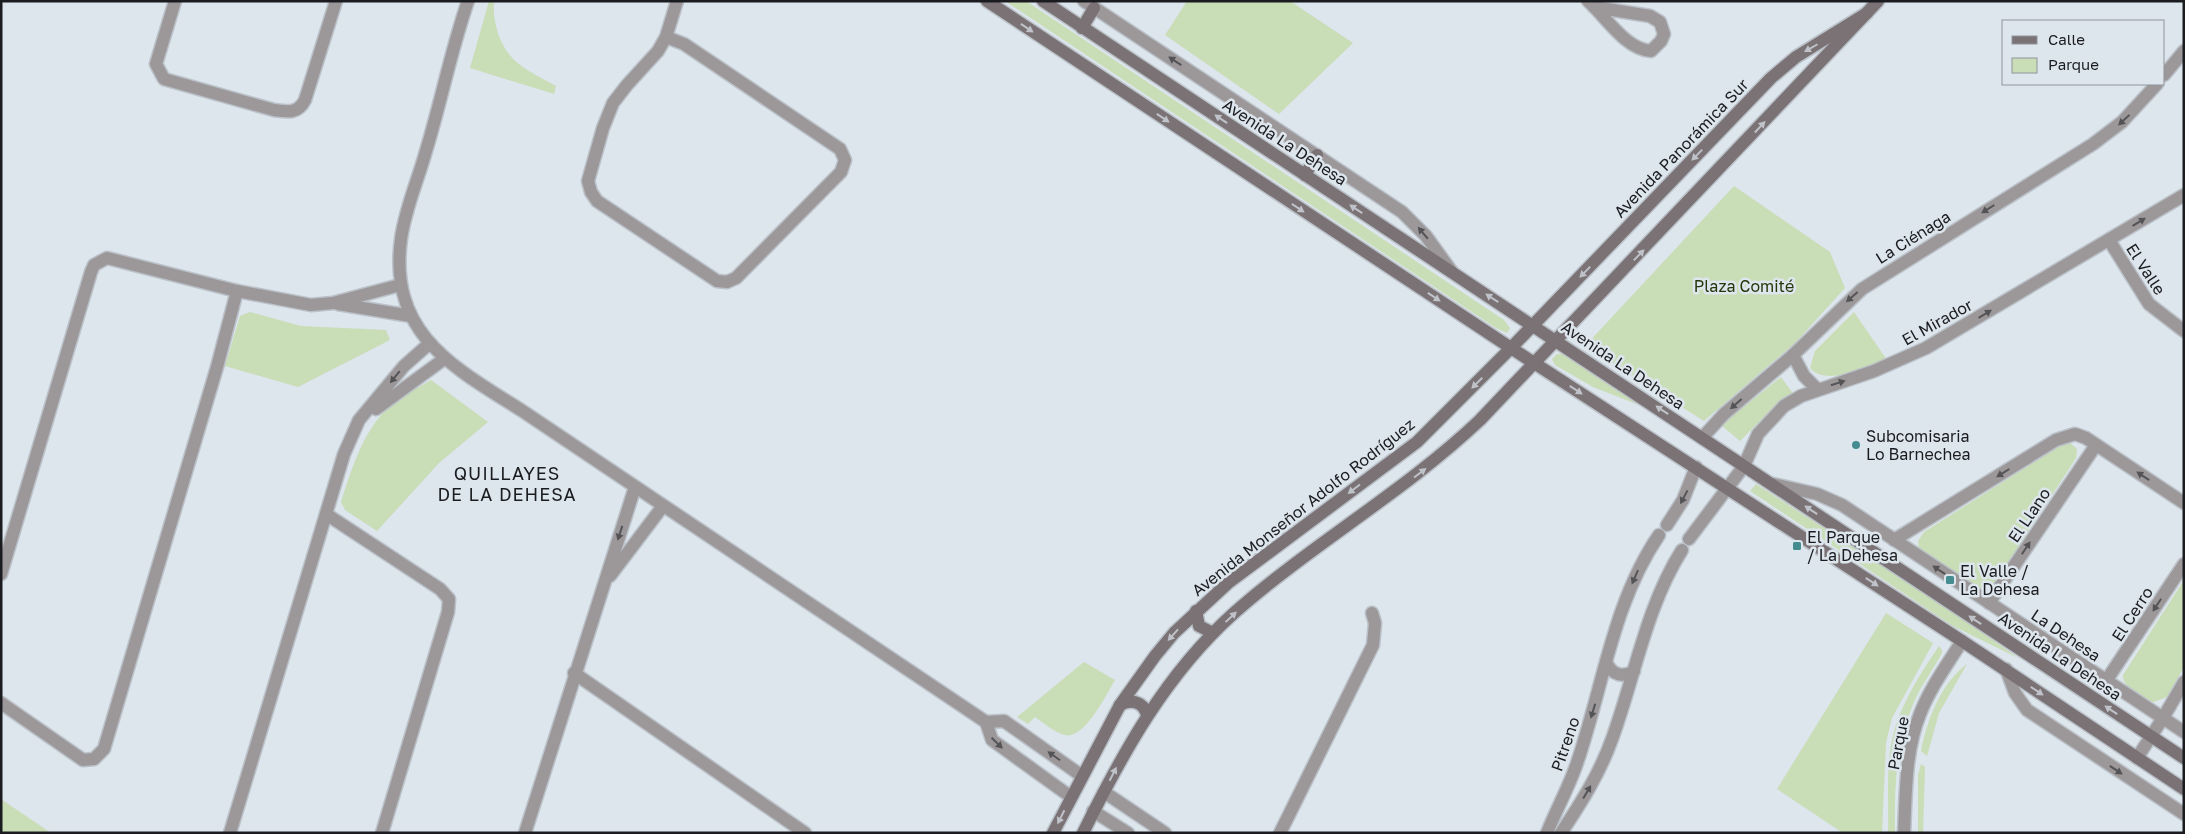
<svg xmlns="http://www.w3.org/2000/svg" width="2185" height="834" font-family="'Golos Text',sans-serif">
<rect width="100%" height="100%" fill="#dde5ed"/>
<!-- green -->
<g fill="#c9ddb6">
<path d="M489,1H494C492,23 501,51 519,64C530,73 544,79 556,86L554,94L470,68Z"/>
<polygon points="1005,1 1026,1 1504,320 1510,328 1507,333 1496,328"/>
<polygon points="1187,1 1290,1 1353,43 1279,114 1165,35"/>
<polygon points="1734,186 1830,252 1845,288 1796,342 1704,421 1585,346"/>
<polygon points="250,312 301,326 386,330 390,340 298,387 225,366 240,316"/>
<path d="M1854,312L1887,360C1866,367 1827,387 1810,368L1815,351Z"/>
<polygon points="1557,354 1564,354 1644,407 1593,387 1555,365 1552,359"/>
<polygon points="1781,377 1794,395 1775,406 1740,441 1721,425"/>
<path d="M431,380L488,422L439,463L377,531L345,510L341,502C352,468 363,430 391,405C402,395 418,388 431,380Z"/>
<polygon points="2070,443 2077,449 2076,458 1995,583 1981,589 1919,550 1918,541 1924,532 2063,444"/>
<polygon points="1756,484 1962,618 2018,658 1953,626 1750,491"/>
<path d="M2184,580V667L2167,697L2154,702C2142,699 2123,689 2123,675Z"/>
<polygon points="1886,613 1933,643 1892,718 1886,743 1882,833 1843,833 1777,789"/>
<path d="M1939,646L1942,650V653C1933,670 1922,684 1915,700C1896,742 1894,788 1895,833H1888C1889,799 1885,760 1895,728C1904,699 1922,671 1939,646Z"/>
<path d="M1084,662L1115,680C1106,695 1084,740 1065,735C1055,733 1044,723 1035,717L1028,724L1017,717Z"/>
<path d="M1967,664L1939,713L1927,756L1921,751C1927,720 1941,683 1967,664Z"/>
<polygon points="1921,764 1925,767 1923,833 1918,833 1918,775"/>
<polygon points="1,799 51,833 1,833"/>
</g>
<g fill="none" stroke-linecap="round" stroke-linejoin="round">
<!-- street casing -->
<g stroke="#bac1c8" stroke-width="15">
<g id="street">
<path d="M175,1L156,64L164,79L274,110C288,112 298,114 305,100L336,1"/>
<path d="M468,1C451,50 441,102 426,151C418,180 405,209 401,239C388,335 455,368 524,412L986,722L1004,721L1082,776"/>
<polyline points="1084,1 1402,212 1426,236 1452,272"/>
<path d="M1588,1C1606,17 1625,49 1651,51L1661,41L1664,34L1660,22L1650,16L1594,7"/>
<polyline points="666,37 684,44 840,149 845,160 841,172 736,278 727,282 717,281 597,201 591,192 588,181 603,128 613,103 627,85 658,51 666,37 677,1"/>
<polyline points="2164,75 2184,51"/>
<polyline points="2109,240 2149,304 2184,331"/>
<polyline points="338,304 411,316"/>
<polyline points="1793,355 1804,376 1817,389"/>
<polyline points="376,409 444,359"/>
<polyline points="1702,438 1724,414 1793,355 1862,289 2093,144 2122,122 2157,84"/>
<polyline points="1773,484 1817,494 1842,505 2184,732"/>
<polyline points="326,514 440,589 449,599 448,612 382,833"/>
<polyline points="1667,525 1683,500 1696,467"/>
<polyline points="1689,539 1744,466 1758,434 1784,406 1801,396 1874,371 1926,348 2184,195"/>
<polyline points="1894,540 2056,440 2075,434 2086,438 2184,503"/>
<polyline points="1,574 91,272 94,265 107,258 237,291 311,305 333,303 400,285"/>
<polyline points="610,576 663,506"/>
<polyline points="1989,603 2096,445"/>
<path d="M1607,664C1613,675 1623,678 1634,671"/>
<polyline points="2006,669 2015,693 2027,710 2184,814"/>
<polyline points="574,673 805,833"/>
<polyline points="2106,681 2184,564"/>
<polyline points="1,703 83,760 94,759 104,749 217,367 237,291"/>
<polyline points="986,722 992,740 1071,797"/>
<polyline points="2137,758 2163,718 2184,682"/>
<polyline points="1104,792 1165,833"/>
<polyline points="1093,811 1128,833"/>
<polyline points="230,833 344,454 359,420 404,366 430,343"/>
<polyline points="525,833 635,487"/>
<polyline points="1280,833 1373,645 1375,623 1372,613"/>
<path d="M1547,833C1556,810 1569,787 1577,763C1603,687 1613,602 1659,535"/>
<path d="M1561,833C1581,803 1600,773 1612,739C1635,676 1646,607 1682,550"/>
<path d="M1904,833C1906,794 1905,751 1920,714C1930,688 1947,665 1962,641"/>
</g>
</g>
<!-- secondary casing -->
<g stroke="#bac1c8" stroke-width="15">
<g id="secondary">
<polyline points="987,1 1511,348 1962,641 2184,789"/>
<polyline points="1043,1 2184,758"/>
<polyline points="1082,28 1094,8"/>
<polyline points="1305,175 1317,155"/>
<polyline points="1196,611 1199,626 1213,633"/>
<path d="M1120,705C1131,699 1143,701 1147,715"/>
<polyline points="1053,833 1120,705 1155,656 1174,633 1228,583 1417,442 1511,348 1771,78 1796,57 1867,13"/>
<path d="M1083,833C1123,752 1166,674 1234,613C1312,544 1404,492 1480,420L1878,1"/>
</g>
</g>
<!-- street -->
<use href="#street" stroke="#9c9798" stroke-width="12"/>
<!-- secondary -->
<use href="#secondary" stroke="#7a7274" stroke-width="12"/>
</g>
<!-- one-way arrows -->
<defs><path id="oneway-solid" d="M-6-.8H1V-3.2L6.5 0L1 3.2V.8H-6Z" transform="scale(1.25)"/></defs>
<g fill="#bfc2c9">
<use href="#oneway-solid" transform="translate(1027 28) rotate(34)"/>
<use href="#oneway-solid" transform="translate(1811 48) rotate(150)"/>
<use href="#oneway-solid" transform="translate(1163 118) rotate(34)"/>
<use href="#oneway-solid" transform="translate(1221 119) rotate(-146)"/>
<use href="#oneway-solid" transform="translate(1760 127) rotate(-47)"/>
<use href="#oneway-solid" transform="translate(1697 155) rotate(134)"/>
<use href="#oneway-solid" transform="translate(1298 208) rotate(34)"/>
<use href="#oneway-solid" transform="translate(1356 209) rotate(-147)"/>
<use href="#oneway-solid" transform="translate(1639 255) rotate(-46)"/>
<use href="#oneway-solid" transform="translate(1585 272) rotate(134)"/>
<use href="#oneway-solid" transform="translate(1434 297) rotate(34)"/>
<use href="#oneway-solid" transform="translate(1492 298) rotate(-147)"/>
<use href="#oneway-solid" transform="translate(1477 383) rotate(135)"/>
<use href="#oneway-solid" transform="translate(1576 390) rotate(33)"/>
<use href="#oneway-solid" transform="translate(1662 410) rotate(-146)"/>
<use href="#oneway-solid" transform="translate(1420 473) rotate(-37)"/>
<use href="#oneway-solid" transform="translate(1354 489) rotate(143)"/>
<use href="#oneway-solid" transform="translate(1811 510) rotate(-146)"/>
<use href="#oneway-solid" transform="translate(1872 582) rotate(33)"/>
<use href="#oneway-solid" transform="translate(1231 617) rotate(-43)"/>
<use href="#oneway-solid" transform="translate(1975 620) rotate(-146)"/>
<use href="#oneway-solid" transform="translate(1173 635) rotate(132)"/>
<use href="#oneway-solid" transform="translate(2037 691) rotate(34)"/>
<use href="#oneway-solid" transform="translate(2111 710) rotate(-146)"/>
<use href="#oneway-solid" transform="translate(1113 774) rotate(-63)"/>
<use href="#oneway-solid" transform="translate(1061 817) rotate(117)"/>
</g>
<g fill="#545356">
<use href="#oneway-solid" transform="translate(1175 61) rotate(-147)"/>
<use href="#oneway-solid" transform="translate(2124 120) rotate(137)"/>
<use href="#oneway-solid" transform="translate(1988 209) rotate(148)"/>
<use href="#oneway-solid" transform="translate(2139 222) rotate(-31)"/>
<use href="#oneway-solid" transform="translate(1423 233) rotate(-130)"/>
<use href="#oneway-solid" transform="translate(1852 297) rotate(139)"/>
<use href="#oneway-solid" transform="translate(1985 314) rotate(-31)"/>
<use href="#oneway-solid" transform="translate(395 377) rotate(129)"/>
<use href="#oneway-solid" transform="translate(1838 383) rotate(-18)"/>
<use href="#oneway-solid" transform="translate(1736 404) rotate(139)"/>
<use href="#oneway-solid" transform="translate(2003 473) rotate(148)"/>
<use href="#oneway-solid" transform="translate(2143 476) rotate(-146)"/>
<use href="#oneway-solid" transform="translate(1684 497) rotate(118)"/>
<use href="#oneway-solid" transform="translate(620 533) rotate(108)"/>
<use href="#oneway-solid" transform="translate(2026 548) rotate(-56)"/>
<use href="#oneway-solid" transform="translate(1939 570) rotate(-146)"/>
<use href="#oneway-solid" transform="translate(1635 577) rotate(114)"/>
<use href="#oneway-solid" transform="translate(2157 605) rotate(123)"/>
<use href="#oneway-solid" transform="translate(1593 711) rotate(107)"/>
<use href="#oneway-solid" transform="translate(997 743) rotate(44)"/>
<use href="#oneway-solid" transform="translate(1054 756) rotate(-145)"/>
<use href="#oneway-solid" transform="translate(2116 770) rotate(34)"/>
<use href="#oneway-solid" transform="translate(1587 792) rotate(-59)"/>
</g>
<!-- markers -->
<g fill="#458c91" stroke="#dde5ed" stroke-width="2">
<circle cx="1856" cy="445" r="5"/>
<rect x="1792" y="541" width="10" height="10" rx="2.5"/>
<rect x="1945" y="575" width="10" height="10" rx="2.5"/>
</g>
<g text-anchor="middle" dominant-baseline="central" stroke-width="5" stroke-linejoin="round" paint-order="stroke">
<!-- street labels -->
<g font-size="16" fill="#1a1c20" stroke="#dde5ed">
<text transform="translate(1285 142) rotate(33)">Avenida La Dehesa</text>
<text transform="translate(1681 148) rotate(-46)">Avenida Panorámica Sur</text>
<text transform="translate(1913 237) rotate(-32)">La Ciénaga</text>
<text transform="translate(2146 269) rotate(57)">El Valle</text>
<text transform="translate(1937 322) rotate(-29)">El Mirador</text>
<text transform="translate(1623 365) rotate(34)">Avenida La Dehesa</text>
<text transform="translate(1303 507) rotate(-38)">Avenida Monseñor Adolfo Rodríguez</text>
<text transform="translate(2029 515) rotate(-56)">El Llano</text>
<text transform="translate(2132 614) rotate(-57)">El Cerro</text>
<text transform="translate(2066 635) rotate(34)">La Dehesa</text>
<text transform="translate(2060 656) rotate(34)">Avenida La Dehesa</text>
<text transform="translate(1898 743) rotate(-79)">Parque</text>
<text transform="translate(1565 744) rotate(-71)">Pitreno</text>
</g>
<!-- park labels -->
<g font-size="16" fill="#253809" stroke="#dde5ed">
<text x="1744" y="286">Plaza Comité</text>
</g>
<!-- poi labels -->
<g font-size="16" fill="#1a1c20" stroke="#dde5ed" text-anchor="start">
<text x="1866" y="436">Subcomisaria<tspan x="1866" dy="18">Lo Barnechea</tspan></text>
<text x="1807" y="537">El Parque<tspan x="1807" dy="18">/ La Dehesa</tspan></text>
<text x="1960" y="571">El Valle /<tspan x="1960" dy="18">La Dehesa</tspan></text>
</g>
<!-- neighbourhood labels -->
<g font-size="18" letter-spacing="1" fill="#1a1c20" stroke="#dde5ed">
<text x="507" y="473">QUILLAYES<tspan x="507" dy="21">DE LA DEHESA</tspan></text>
</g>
</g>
<!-- border -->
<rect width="2185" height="834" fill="none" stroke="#1a1c20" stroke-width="5"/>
<!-- legend -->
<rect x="2002" y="20" width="162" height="65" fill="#dde5ed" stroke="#8f959b"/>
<rect x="2012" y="36" width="25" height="8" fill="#7a7274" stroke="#8f959b"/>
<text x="2048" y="45" font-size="15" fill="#1a1c20">Calle</text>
<rect x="2012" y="58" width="25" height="15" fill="#c9ddb6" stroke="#8f959b"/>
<text x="2048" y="70" font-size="15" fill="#1a1c20">Parque</text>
</svg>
